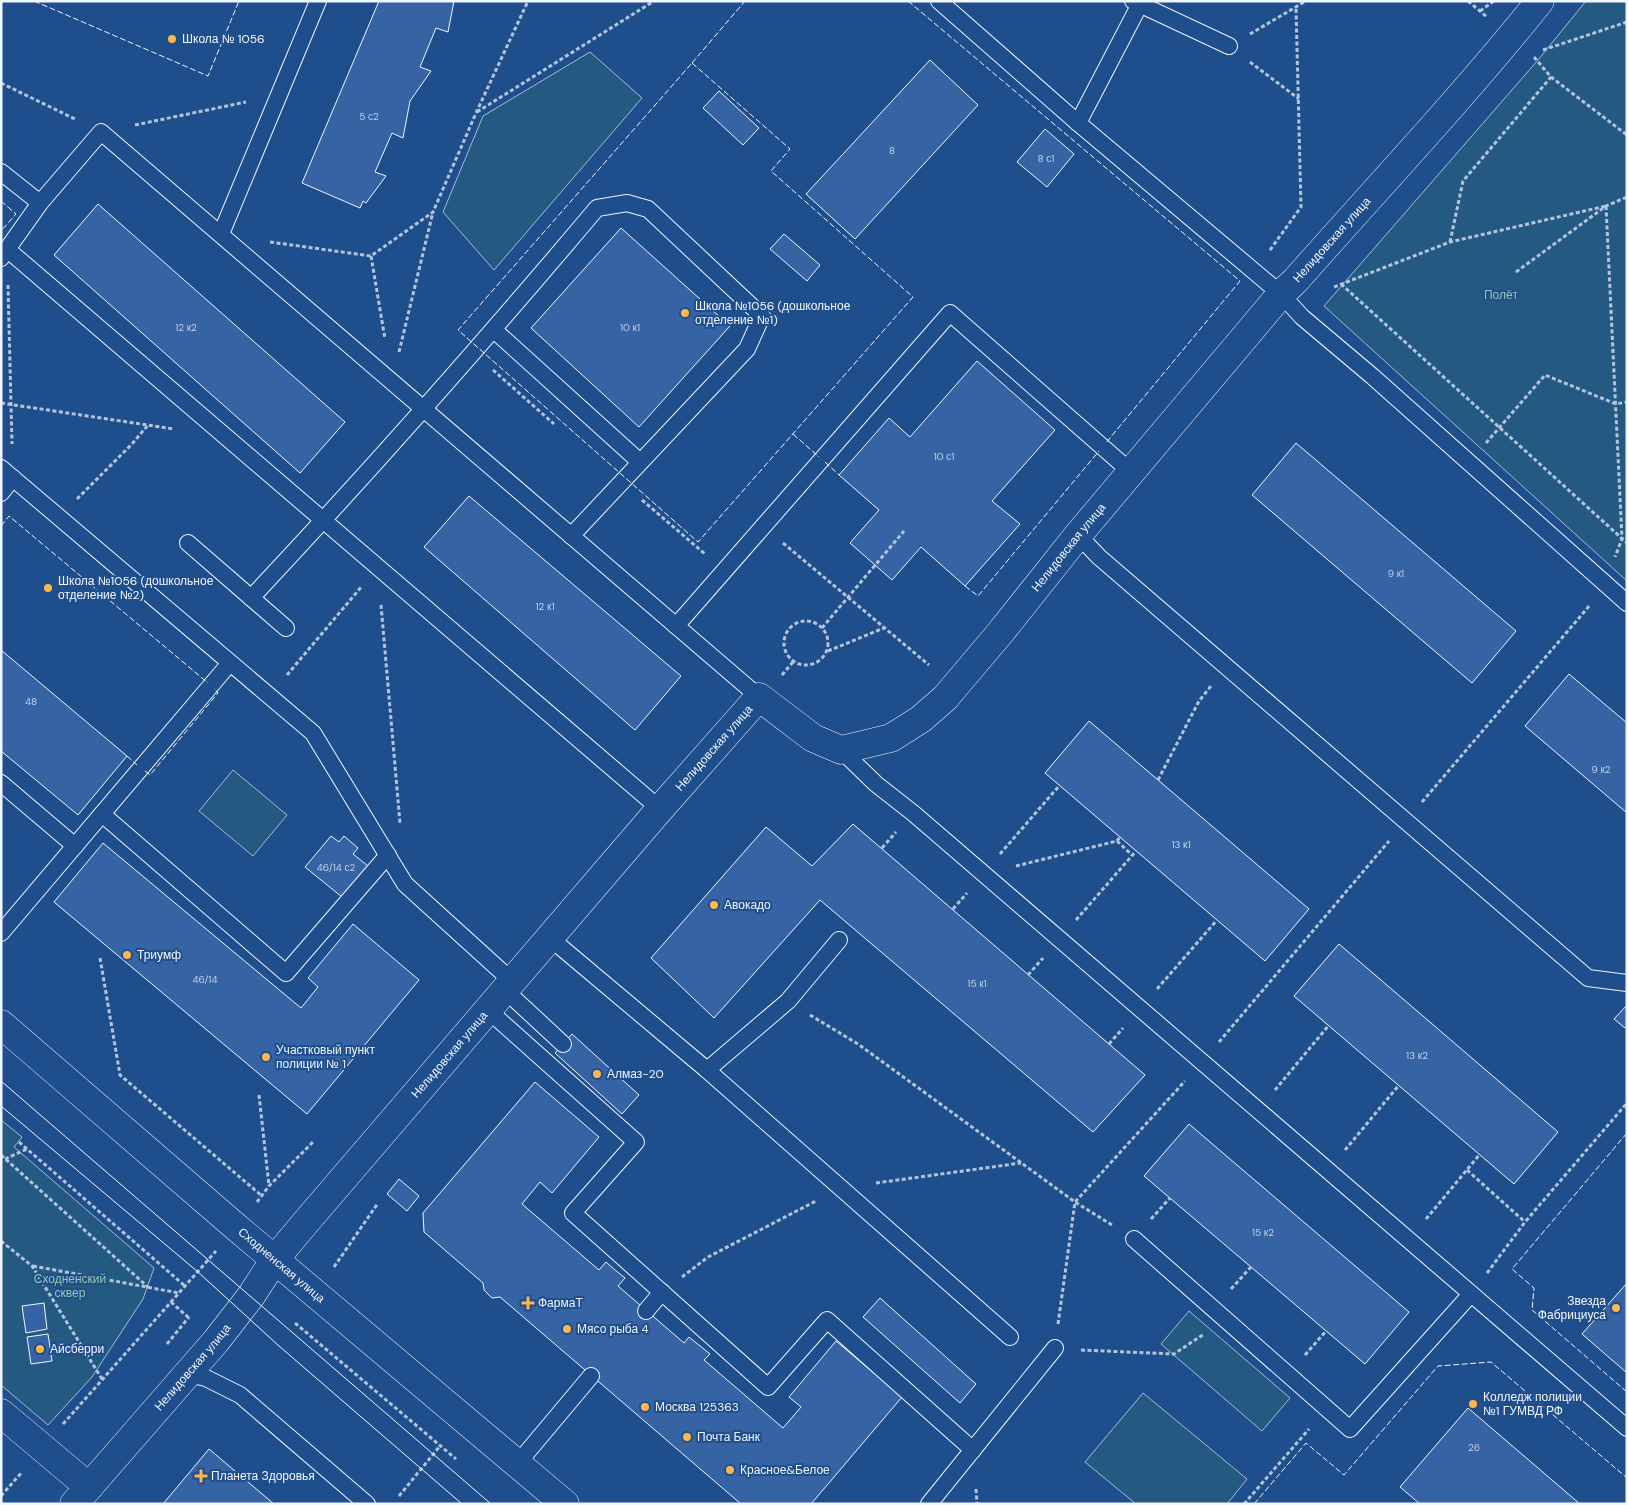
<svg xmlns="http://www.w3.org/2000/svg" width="1628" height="1505" font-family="'DM Sans',sans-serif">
<rect width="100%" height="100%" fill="#1f4e8c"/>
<!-- green -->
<g fill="#245a82" stroke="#a8bbd7">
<polygon points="1586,1 1627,1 1627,581 1324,306 1538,60"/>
<polygon points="590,52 642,98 494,270 443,212 483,116"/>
<polygon points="233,770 287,815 253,856 199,811"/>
<polygon points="1,1120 22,1137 14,1147 154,1268 143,1299 92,1377 48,1425 1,1385"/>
<polygon points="1189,1311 1290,1398 1262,1431 1161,1344"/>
<polygon points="1143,1393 1247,1479 1227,1504 1136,1504 1085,1462"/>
</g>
<!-- building -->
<g fill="#3563a3" stroke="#f2f6ff">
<polygon points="379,1 454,1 448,32 436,28 420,67 431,71 410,101 403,138 392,133 375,172 386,176 366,203 363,201 360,208 302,183"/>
<polygon points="930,60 978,105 855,239 806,194"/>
<polygon points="719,91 759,128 743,145 703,108"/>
<polygon points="1045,129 1074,154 1047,187 1017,162"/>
<polygon points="98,204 345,422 300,473 54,255"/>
<polygon points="621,228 730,326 639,427 531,328"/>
<polygon points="784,234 820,265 807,281 770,249"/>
<polygon points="977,361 1055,430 992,501 1020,524 965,586 921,547 892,580 850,543 879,510 839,475 889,418 910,437"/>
<polygon points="1296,443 1516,631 1472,683 1252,495"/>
<polygon points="469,496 681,676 635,730 424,547"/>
<polygon points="1,650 127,756 78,815 1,751"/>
<polygon points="1569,674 1627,723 1627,813 1525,726"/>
<polygon points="1089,721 1309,909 1265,961 1045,773"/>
<polygon points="853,824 1145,1075 1093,1132 820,900 714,1018 651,958 766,827 812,866"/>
<polygon points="331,836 339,842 344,836 358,848 353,854 368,866 342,897 305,867"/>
<polygon points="103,843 301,1008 318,987 308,978 353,924 419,980 307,1114 54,902"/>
<polygon points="1339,944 1558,1132 1514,1184 1294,996"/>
<polygon points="1627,1005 1627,1026 1625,1028 1614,1019"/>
<polygon points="572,1034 639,1095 622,1114 555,1053"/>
<polygon points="535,1082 599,1137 552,1193 540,1182 522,1204 599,1270 606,1262 615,1270 625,1278 618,1286 684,1343 689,1337 710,1354 704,1360 783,1428 801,1407 789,1397 836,1341 902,1397 811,1504 741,1504 500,1297 492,1298 484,1290 483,1283 424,1232 423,1213"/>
<polygon points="1189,1124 1409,1312 1365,1364 1144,1176"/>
<polygon points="399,1179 419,1196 407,1211 387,1194"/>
<polygon points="1627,1283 1627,1373 1582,1334"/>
<polygon points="880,1298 976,1384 960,1403 863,1317"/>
<polygon points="44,1303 47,1329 26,1333 22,1306"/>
<polygon points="48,1334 52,1361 31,1364 27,1337"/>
<polygon points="1468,1408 1580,1504 1420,1504 1400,1487"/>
<polygon points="209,1449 274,1504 163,1504"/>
</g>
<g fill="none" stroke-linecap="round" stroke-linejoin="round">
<!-- lane casing -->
<g stroke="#f2f6ff" stroke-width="18">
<g id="lane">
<polyline points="939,1 1078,123 1281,294 1302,317 1372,376 1627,603"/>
<polyline points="1133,1 1229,46"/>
<polyline points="1078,123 1140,4"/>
<polyline points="1,172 40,203"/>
<polyline points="221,234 318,1"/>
<polyline points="8,250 660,809"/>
<polyline points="1,258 40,203 101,132 759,697"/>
<polyline points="494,330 640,462"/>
<polyline points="1,468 313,733 405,884 513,982"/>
<polyline points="1,493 13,478"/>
<polyline points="1078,535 1099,557 1588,978 1627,983"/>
<polyline points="188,543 286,628"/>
<path d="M251,598C370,471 485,341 597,208L627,203L648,209L762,316L747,349L571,536"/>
<polyline points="676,626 950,313 1131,472"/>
<polyline points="841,750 876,784 913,813 1627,1428"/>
<polyline points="1,783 75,846"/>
<polyline points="102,814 286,973 388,855"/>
<polyline points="1,933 230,663"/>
<polyline points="550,938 707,1070 1010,1337"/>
<polyline points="506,991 563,1044"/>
<polyline points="489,1011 636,1142 573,1213 768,1387 827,1320 973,1450"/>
<polyline points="707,1070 788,1001 839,940"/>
<polyline points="1134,1239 1350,1429 1471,1294"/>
<polyline points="646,1311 662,1292"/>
<polyline points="187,1374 206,1378 240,1395 367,1504"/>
<polyline points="518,1463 591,1376"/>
<polyline points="929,1504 1055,1348"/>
</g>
</g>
<!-- street casing -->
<g stroke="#f2f6ff" stroke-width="29">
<g id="street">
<polyline points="1,1413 89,1487"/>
<path id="s1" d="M74,1504L216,1341L251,1296L275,1259L306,1222L660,809L759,697L813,738L841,750L891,738L921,719L945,698L1000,633L1078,535L1281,294L1295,281C1377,188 1462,98 1540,1"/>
</g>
</g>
<!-- secondary casing -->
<g stroke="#f2f6ff" stroke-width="29">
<g id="secondary">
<path id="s2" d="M1,1024L236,1227L565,1504"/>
</g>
</g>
<!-- path -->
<g stroke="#b3c4dc" stroke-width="3" stroke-dasharray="4 2.5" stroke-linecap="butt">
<polyline points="1468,1 1487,17"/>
<polyline points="1480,11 1494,1"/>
<polyline points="1250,34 1306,1"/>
<polyline points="1543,50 1627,22"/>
<polyline points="1534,57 1551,77 1627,135"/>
<polyline points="1250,62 1299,99"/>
<polyline points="1,83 77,120"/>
<polyline points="477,112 654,1"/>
<polyline points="135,125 246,102"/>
<polyline points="1606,206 1622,539 1615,557"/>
<polyline points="270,242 371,256 433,212 476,113 528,1"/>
<polyline points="1450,242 1463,181 1551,77"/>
<polyline points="1270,250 1301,207 1296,8"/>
<polyline points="371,256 385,339"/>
<polyline points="1516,272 1606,206 1627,197"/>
<polyline points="1341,284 1627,543"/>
<polyline points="8,285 12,444"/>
<polyline points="1334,287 1450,242 1606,206"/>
<polyline points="399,352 433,212"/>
<polyline points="493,370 554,424"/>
<polyline points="1,403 174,429"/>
<polyline points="1486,443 1545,375 1616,404 1627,402"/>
<polyline points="77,499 132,444 148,425"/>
<polyline points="642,500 705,554"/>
<polyline points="783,543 929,665"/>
<polyline points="381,605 400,823"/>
<circle cx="806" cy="643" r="22"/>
<polyline points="822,628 904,531"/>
<polyline points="828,651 884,628"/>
<polyline points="287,675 362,586"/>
<polyline points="782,675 793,662"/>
<polyline points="1158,780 1199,701 1211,686"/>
<polyline points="1422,802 1590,605"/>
<polyline points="1117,841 1132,855"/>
<polyline points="882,848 896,832"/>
<polyline points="1000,854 1059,786"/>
<polyline points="1016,866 1117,841 1120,837"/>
<polyline points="953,909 967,893"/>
<polyline points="1076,920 1136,851"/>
<polyline points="100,958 120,1075 262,1196"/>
<polyline points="1028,975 1043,958"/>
<polyline points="1157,989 1217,920"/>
<polyline points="810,1015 858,1044 1075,1202 1112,1225"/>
<polyline points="1219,1042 1389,841"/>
<polyline points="1109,1044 1123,1028"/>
<polyline points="1275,1090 1329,1025"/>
<polyline points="259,1095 269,1186"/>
<polyline points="19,1142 185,1286"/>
<polyline points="1345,1150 1399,1085"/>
<polyline points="1,1155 149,1288"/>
<polyline points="5,1159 27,1149"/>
<polyline points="1467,1170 1525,1222"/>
<polyline points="876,1183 1021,1163"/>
<polyline points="257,1202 269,1186 313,1142"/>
<polyline points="1151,1219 1170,1198"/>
<polyline points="1426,1219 1480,1154"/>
<polyline points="1,1241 32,1266 102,1379"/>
<polyline points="33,1266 179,1293"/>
<polyline points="334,1267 378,1203"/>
<polyline points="1487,1273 1525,1222 1627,1103"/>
<polyline points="682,1277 708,1257 816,1201"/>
<polyline points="1231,1289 1251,1267"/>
<polyline points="171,1302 189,1318"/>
<polyline points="295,1323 456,1459"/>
<polyline points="1058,1324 1075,1202 1185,1081"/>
<polyline points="167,1344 189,1317"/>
<polyline points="1081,1350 1174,1354 1204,1334"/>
<polyline points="1305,1355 1326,1331"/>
<polyline points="63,1424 216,1251"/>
<polyline points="976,1489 977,1504"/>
<polyline points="1,1496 22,1472"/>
<polyline points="399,1496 440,1446"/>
<polyline points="1244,1504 1309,1429"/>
</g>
<!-- lane -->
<use href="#lane" stroke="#1f4e8c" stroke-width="16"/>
<!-- street -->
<use href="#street" stroke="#1f4e8c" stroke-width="28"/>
<!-- secondary -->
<use href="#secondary" stroke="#1f4e8c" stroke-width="28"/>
<!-- tram -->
<g stroke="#f2f6ff" stroke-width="1">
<polyline points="1,1081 491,1504"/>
<polyline points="1,1106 198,1272 279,1346 462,1504"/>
</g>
<!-- fence -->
<g stroke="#f2f6ff" stroke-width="1" stroke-dasharray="6 2.5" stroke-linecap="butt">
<polyline points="34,1 208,76 239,1"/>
<polyline points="908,1 1240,281 1105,444"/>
<polygon points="692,63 790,149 771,171 913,297 698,542 458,330"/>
<polyline points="692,63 745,1"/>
<polyline points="1,201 16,214 1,231"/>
<polyline points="793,434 819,457"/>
<polyline points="825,462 839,475"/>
<polyline points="1,526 9,516 208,683"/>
<polyline points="965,586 978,596 1099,451"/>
<polyline points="127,756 137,765"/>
<polyline points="145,771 150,775 218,693 214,688"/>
<polyline points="1627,1133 1512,1269 1534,1288 1532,1310 1627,1392"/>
<polyline points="1254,1504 1306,1443 1344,1475 1438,1366 1491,1362 1627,1478"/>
</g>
</g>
<!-- markers -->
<g fill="#ffb74d" stroke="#1f4e8c" stroke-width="2">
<circle cx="172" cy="39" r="5"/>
<circle cx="685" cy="313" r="5"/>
<circle cx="48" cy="588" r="5"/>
<circle cx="714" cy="905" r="5"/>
<circle cx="127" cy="955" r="5"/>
<circle cx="266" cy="1057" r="5"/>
<circle cx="597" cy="1074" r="5"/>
<path d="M525.5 1295.5h5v5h5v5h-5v5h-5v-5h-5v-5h5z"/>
<circle cx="1616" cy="1308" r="5"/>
<circle cx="567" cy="1329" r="5"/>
<circle cx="40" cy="1349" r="5"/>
<circle cx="1473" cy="1404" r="5"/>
<circle cx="645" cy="1407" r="5"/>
<circle cx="687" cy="1437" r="5"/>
<circle cx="730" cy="1470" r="5"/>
<path d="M198.5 1468.5h5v5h5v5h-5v5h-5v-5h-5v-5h5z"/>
</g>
<g text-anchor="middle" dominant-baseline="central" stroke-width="4" stroke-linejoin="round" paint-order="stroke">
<!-- number labels -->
<g font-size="10" fill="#c3d1e8">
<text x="369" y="116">5 с2</text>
<text x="892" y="150">8</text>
<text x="1046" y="158">8 с1</text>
<text x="186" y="327">12 к2</text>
<text x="630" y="327">10 к1</text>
<text x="944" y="456">10 с1</text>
<text x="1396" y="573">9 к1</text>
<text x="545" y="606">12 к1</text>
<text x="31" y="701">48</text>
<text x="1601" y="769">9 к2</text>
<text x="1181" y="844">13 к1</text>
<text x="336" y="867">46/14 с2</text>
<text x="205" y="979">46/14</text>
<text x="977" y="983">15 к1</text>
<text x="1417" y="1055">13 к2</text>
<text x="1263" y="1232">15 к2</text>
<text x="1474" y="1447">26</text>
</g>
<!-- poi labels -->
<g font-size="12" fill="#f2f6ff" stroke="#1f4e8c" text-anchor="start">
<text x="182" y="39">Школа № 1056</text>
<text x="695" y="306">Школа №1056 (дошкольное<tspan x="695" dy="14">отделение №1)</tspan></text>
<text x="58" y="581">Школа №1056 (дошкольное<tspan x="58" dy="14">отделение №2)</tspan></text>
<text x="724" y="905">Авокадо</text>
<text x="137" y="955">Триумф</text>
<text x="276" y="1050">Участковый пункт<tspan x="276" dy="14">полиции № 1</tspan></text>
<text x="607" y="1074">Алмаз-20</text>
<text x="1606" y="1301" text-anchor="end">Звезда<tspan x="1606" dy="14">Фабрициуса</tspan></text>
<text x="538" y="1303">ФармаТ</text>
<text x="577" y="1329">Мясо рыба 4</text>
<text x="50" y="1349">Айсберри</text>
<text x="1483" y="1397">Колледж полиции<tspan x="1483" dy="14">№1 ГУМВД РФ</tspan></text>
<text x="655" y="1407">Москва 125363</text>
<text x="697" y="1437">Почта Банк</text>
<text x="740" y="1470">Красное&amp;Белое</text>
<text x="211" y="1476">Планета Здоровья</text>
</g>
<!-- street labels -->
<g font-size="12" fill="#f2f6ff" stroke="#1f4e8c">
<text stroke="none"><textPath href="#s1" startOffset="1876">Нелидовская улица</textPath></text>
<text stroke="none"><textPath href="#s1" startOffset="1471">Нелидовская улица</textPath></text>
<text stroke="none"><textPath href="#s1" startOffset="991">Нелидовская улица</textPath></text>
<text stroke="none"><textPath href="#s1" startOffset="586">Нелидовская улица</textPath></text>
<text stroke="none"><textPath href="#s2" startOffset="370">Сходненская улица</textPath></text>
<text stroke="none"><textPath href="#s1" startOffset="181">Нелидовская улица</textPath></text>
</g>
<!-- park labels -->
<g font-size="12" fill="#97c8a6" stroke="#1f4e8c">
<text x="1501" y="295">Полёт</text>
<text x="70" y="1279">Сходненский<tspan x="70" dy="14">сквер</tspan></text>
</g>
</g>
<!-- border -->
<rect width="1628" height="1505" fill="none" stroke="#f2f6ff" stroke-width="5"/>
</svg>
